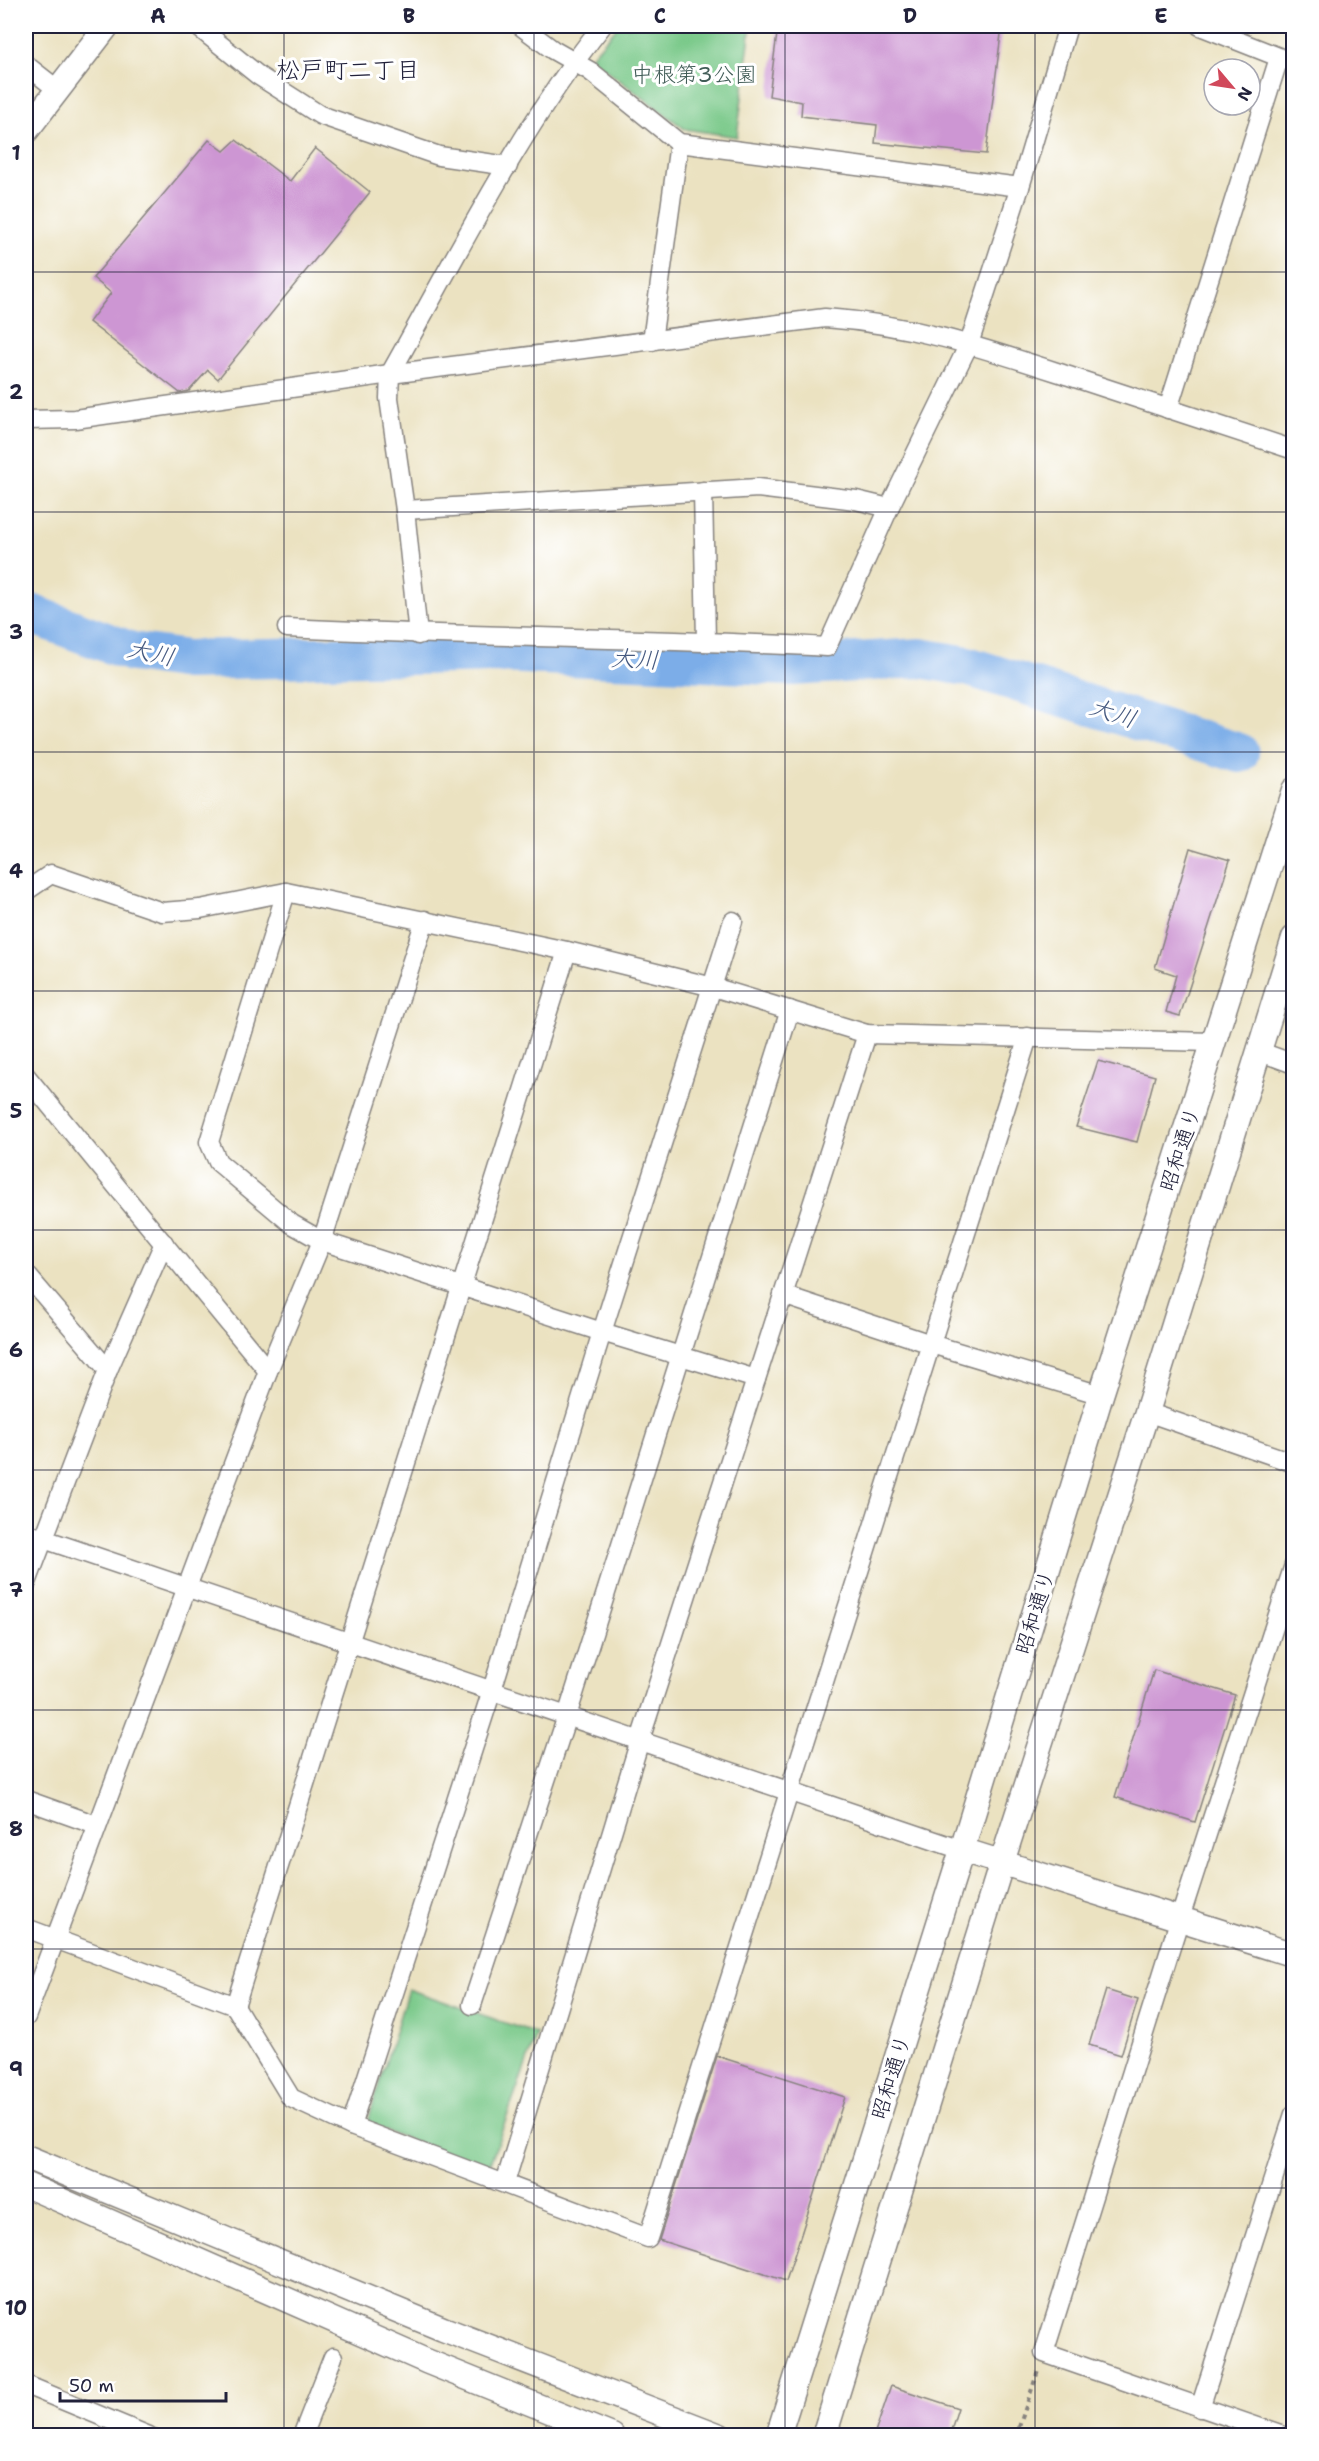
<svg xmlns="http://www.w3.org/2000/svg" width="1319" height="2461" font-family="'Shantell Sans','Klee One',sans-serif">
<rect width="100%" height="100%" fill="#fff"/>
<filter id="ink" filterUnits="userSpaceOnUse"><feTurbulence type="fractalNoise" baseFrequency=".0167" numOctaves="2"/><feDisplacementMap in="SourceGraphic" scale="12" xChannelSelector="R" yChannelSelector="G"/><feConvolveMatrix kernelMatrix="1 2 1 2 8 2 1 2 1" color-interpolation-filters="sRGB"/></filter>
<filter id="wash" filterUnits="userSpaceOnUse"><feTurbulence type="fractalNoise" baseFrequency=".008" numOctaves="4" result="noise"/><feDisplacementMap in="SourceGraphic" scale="24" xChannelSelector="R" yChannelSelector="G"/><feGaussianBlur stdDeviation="1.35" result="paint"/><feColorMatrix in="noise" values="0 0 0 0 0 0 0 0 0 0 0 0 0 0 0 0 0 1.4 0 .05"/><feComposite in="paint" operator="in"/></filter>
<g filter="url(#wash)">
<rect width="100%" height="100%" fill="#ebe2c1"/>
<!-- green -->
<g fill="#7ac98a" stroke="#4e7662" stroke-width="1.5">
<polygon points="618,26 751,26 737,137 685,129 590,58"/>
<polygon points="408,1989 537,2034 488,2169 367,2124"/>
</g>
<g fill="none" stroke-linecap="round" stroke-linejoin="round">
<!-- river -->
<polyline stroke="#7cade8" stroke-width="40" points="26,612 132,652 187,660 499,653 792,666 920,658 967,666 1239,753"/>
</g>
<g id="blocks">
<!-- building -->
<g fill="#cd96d3">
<polygon points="778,26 1002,26 986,154 875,143 877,125 801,116 802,102 769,96"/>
<polygon points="209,140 224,151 236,140 290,181 315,148 370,192 218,379 208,370 189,391 180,393 89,322 111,293 93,278"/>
<polygon points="1190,848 1230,860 1180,1016 1166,1012 1176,975 1155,968"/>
<polygon points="1098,1061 1155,1076 1137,1142 1076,1127"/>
<polygon points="1154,1670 1235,1695 1195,1822 1115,1797"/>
<polygon points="1106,1990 1138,2000 1121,2055 1089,2045"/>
<polygon points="717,2056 845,2097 786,2281 659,2240"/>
<polygon points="891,2386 958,2408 949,2436 874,2436"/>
</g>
</g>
</g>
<g filter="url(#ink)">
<use href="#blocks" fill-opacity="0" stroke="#86827e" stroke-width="1.5"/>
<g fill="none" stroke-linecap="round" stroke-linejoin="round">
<!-- minor casing -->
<g stroke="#86827e" stroke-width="21">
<g id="minor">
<polyline points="197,26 259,76 320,115 439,156 508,166"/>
<polyline points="521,26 553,50 590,71 679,143 1020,187"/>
<polyline points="1200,26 1294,63"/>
<polyline points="26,65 58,90"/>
<polyline points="652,341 679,143"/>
<polyline points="1168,409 1279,58"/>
<path d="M26,420L75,419L390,374L825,318C914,324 989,350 1072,377C1146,401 1220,426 1294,450"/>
<polyline points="703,491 706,641"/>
<polyline points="405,510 758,488 856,500 889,508"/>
<path d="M287,628C467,637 647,638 827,647L889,508L969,344L1020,187L1068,26"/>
<path d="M418,635L405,510L389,398L390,374C455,259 520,128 602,26"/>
<polyline points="26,891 51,874 162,912 200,909 286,892 567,951 713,987 867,1034 1214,1042"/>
<polyline points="286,892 209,1142 218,1162 292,1224 322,1241 602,1332 756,1379"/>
<polyline points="1258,1051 1294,1064"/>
<polyline points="26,1076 268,1371"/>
<polyline points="26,1274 108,1370"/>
<polyline points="783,1295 931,1344 1101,1395"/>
<polyline points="1147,1412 1294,1463"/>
<polyline points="26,1533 962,1850"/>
<polyline points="26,1585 108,1370 164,1243"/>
<polyline points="26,1800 96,1825"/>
<polyline points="26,1928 235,2006 291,2098 351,2126 648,2238 1028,1037"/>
<polyline points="472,2005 567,1716 790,1010"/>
<polyline points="235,2006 567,951"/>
<polyline points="26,2017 268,1371 322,1241 425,920"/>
<polyline points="351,2126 492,1690 602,1332 733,921"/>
<polyline points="505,2183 640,1740 867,1034"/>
<polyline points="26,2385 149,2436"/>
<polyline points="1200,2408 1294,2114"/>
<polyline points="302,2436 333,2357"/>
<polyline points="1284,2436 1044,2353 1180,1918 1294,1565"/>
</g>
</g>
<!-- tertiary casing -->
<g stroke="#86827e" stroke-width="27">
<g id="tertiary">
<polyline points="26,131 107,26"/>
<polyline points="962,1850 1294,1955"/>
<polyline points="26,2157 443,2329 720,2436"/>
<polyline points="26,2185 426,2361 612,2436"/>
<polyline points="778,2436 962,1850 1101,1395 1294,790"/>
<polyline points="824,2436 1002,1862 1147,1412 1294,938"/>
</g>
</g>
<!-- path -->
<polyline stroke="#86827e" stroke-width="4" stroke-dasharray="4.5 4.5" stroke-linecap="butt" points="1016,2436 1038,2371"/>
<!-- minor -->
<use href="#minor" stroke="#fff" stroke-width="18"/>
<!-- tertiary -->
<use href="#tertiary" stroke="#fff" stroke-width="24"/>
</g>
</g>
<!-- grid -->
<path fill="none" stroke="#22223b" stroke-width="1.5" stroke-opacity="0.55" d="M284,26V2436M534,26V2436M785,26V2436M1035,26V2436M26,272H1294M26,512H1294M26,752H1294M26,991H1294M26,1230H1294M26,1470H1294M26,1710H1294M26,1949H1294M26,2188H1294"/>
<g text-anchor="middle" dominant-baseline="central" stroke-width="6" stroke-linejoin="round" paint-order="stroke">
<!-- park labels -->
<g font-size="22" fill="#415c57" stroke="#fff">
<text x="694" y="74">中根第3公園</text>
</g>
<!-- street labels -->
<g font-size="22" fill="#22223b" stroke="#fff">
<text transform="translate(1180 1149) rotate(-72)">昭和通り</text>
<text transform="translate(1035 1612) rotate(-73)">昭和通り</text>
<text transform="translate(891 2077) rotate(-73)">昭和通り</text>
</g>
<!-- neighbourhood labels -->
<g font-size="24" fill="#22223b" stroke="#fff">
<text x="348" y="70">松戸町二丁目</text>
</g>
<!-- water labels -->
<g font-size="24" font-style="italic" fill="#465a80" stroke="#fff">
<text transform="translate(151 653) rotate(12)">大川</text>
<text transform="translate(635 659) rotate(3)">大川</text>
<text transform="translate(1113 713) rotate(18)">大川</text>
</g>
</g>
<!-- margin -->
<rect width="1319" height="2461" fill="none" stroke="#fff" stroke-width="66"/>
<!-- north arrow -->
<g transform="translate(1232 87) rotate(119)"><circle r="28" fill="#ffffff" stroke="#a7a7b1" stroke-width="1.5"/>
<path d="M0-4.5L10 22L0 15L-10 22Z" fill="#d1495b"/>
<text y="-9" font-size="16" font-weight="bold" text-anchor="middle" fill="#22223b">N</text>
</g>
<!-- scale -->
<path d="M60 2392v9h166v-9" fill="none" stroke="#22223b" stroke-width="3"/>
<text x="69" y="2392" font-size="18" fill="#22223b" stroke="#ffffff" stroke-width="4.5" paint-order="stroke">50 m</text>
<rect x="33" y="33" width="1253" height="2395" fill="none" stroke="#22223b" stroke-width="2"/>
<g font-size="20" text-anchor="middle" font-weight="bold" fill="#22223b">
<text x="158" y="23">A</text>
<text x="409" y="23">B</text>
<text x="660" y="23">C</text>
<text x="910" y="23">D</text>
<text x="1161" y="23">E</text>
<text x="16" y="160">1</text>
<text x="16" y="399">2</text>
<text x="16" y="639">3</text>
<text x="16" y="878">4</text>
<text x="16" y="1118">5</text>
<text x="16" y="1357">6</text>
<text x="16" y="1597">7</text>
<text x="16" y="1836">8</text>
<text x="16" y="2076">9</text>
<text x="16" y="2315">10</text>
</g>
</svg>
